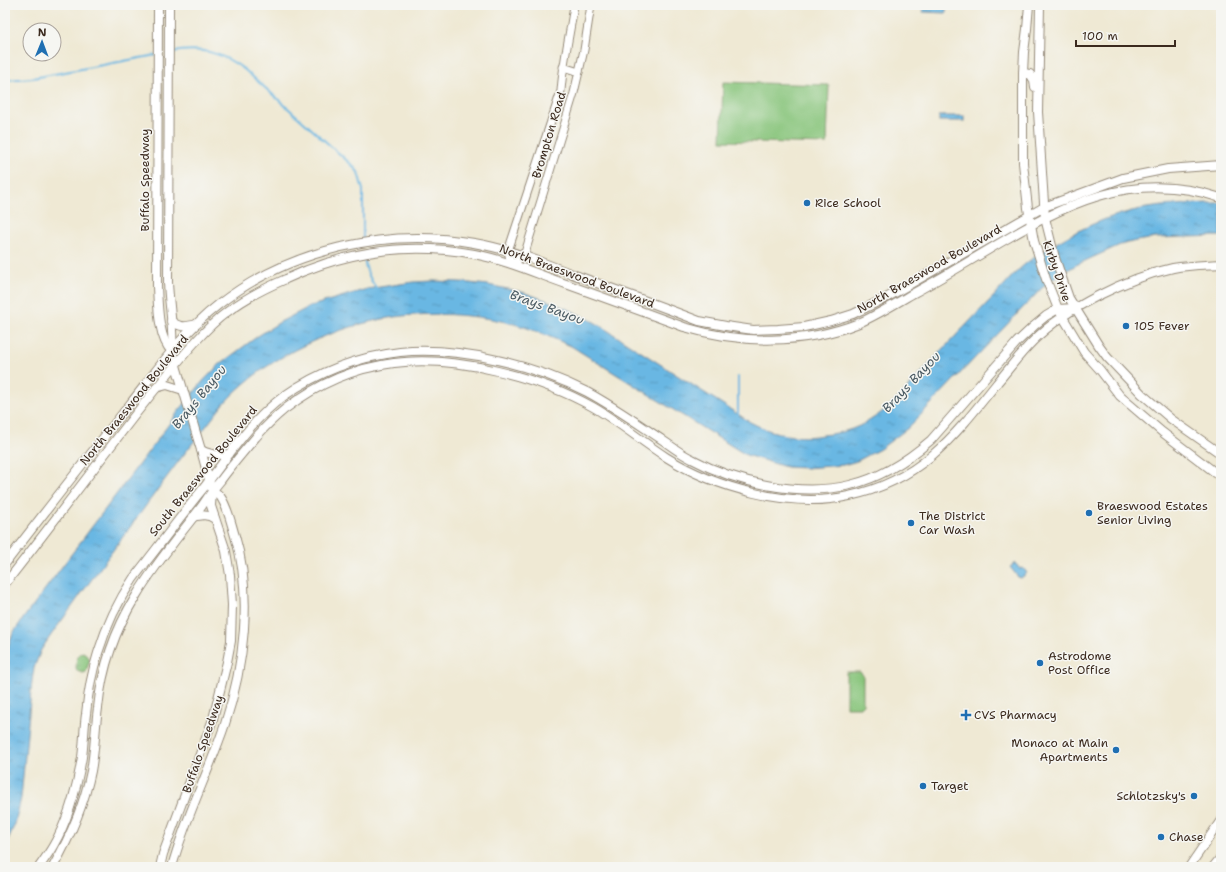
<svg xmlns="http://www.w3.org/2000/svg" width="1226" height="872" font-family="'Shantell Sans',sans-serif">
<defs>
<pattern id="grass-tufts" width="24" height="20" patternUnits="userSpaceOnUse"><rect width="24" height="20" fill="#87c47a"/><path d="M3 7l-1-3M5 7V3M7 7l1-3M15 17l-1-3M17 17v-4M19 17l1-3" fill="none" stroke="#709f63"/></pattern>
<pattern id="water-ripples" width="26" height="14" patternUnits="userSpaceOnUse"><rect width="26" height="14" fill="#69b7e3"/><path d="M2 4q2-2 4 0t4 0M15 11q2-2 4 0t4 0" fill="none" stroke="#5895b7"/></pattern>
</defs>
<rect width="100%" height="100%" fill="#f6f6f2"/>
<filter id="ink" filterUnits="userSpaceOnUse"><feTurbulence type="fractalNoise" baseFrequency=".025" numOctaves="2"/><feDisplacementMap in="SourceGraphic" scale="8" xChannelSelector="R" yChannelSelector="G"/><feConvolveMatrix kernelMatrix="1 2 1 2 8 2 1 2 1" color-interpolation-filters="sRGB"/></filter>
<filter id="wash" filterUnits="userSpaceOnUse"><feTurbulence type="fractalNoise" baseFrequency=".012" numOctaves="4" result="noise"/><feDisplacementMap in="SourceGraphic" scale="16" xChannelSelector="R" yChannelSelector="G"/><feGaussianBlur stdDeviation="0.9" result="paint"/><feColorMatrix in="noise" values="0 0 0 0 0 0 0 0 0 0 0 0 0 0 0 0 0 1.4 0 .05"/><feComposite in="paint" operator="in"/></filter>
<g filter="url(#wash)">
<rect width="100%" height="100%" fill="#efe9d4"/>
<!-- grass -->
<path fill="url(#grass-tufts)" stroke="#61774c" d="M83,652L86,654L90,659L86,672L83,673L77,671C75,666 76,658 80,653Z"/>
<!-- garden -->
<g fill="#87c47a" stroke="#61774c">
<polygon points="723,82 829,85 827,144 721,141"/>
<polygon points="846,672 860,672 863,675 863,704 860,707 846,707"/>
</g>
<!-- water -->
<g fill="url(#water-ripples)" stroke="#527080">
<polygon points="923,5 946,5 946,13 923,12"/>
<rect x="939" y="116" width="25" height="5"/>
<path d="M1207,203H1221V236L1155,238L1136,241L1120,245L1076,265L1053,279L1042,288L908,428L880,449L857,461L843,465L806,468L786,467L746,455L571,346C550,337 529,327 506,322C470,314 431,312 394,317C336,326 271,355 230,397C222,405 215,415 208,424C185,452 163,482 142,511C121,539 101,567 81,594C68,613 53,631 41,650L34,668L32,681L21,798L15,824L5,846V655L13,633L25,616L178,412L204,380L220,364L258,336L280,322L311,306L367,289L413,282L433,281L460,282L488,285L522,292L548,301L572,311L596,323L750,422C758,426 766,430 775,432C790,437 807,438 823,435C833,434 843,432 852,429C885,417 910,386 932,361C953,338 974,317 995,295C1006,283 1017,270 1029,261C1064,236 1104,215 1147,208C1167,205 1187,204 1207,203Z"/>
<polygon points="1015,563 1020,569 1023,568 1027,573 1021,578 1018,577 1010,567"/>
</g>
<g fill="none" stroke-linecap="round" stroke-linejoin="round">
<!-- stream -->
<g stroke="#69b7e3" stroke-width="2">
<path d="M172,52C202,47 221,52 245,70L352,165L358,172L363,190V240"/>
<polyline points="5,80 33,78 156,55"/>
<path d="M364,257C365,269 369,279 377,289"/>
<polyline points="738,415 738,377"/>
</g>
</g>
</g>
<g filter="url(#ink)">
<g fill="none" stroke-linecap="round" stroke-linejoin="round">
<!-- minor casing -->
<g stroke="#958a79" stroke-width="9">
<g id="minor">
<polyline points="563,67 579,72"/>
<path d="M511,264L508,251L561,91C563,62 570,34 574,5"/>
<polyline points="512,264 524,256 574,93 584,50 591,5"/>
</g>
</g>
<!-- major casing -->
<g stroke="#958a79" stroke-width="10">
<g id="major">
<path d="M158,5L157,286C158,306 158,338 172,352"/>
<polyline points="1029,5 1027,29 1024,52 1023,73 1023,163 1028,208 1034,241 1046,279 1058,309 1084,352 1100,370 1120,396 1162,432 1221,477"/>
<polyline points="1040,5 1038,112 1045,218 1055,258 1069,298 1099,346 1107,357 1142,394 1171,419 1221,454"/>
<polyline points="1023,73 1030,74 1034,80 1035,87"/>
<path d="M171,321C181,328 185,327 197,324"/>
<polyline points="156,388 167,385 183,390"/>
<path d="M201,450C211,455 219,456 229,454"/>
<path d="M193,517C202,515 207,514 215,519"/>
<path d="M5,564C46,510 88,457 130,404C157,370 183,332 218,305C288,250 386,227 474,243C509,249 542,262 575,275C616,290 658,305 699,321L726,326L753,330L778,329L804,327L831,321L853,314L886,298L1044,207L1123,178L1168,169L1221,165"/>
<path d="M5,584C50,527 93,469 138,411C157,387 176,363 197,340C206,330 216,320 227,312C245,298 265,288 286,279C346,251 408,242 474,254C506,260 535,273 566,284C605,298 644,312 684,327C741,344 803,345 859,323C877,315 895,304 912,294C938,280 963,265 988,250C1063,205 1131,168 1221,198"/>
<path d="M39,867C44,860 49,853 53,846C69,819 77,787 82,757C84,743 84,728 86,714C88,693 92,672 98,653C106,627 118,601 133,579C142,567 151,556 160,544C174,526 187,508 202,490C227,458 250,421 284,396C318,372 358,357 400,352C459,346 534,365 587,392C613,406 637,423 661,439C671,446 681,454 692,459C736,483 800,497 850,485C880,478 908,460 931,440L1017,342L1034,326L1046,316L1058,309L1075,308"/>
<path d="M53,867C70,837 84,806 91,771C95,750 95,729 98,708C102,668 115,630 136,596C155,564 180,535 202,506C208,497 214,488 221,480C232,465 244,451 256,437C265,427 274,418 285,409C316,385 354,368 394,363C455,355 540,377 593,407C619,422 641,441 666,457C715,488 791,509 849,496C920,481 954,437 997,383C1009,369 1020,354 1033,341C1067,307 1127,278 1173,268C1189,265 1205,265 1221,264"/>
<path d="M160,867L163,854L213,719L227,662L231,641L232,605L230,575L226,551L211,506L212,491L201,450L172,352C174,329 169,306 168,282L169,5"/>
<path d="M172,867C185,818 209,772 225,724C244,666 253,595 235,536C231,523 228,507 220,496C218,494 215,492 212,491"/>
<polyline points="1189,867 1221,820"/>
<polyline points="1213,867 1221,857"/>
</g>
</g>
<!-- minor -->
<use href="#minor" stroke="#fff" stroke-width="7"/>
<!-- major -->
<use href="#major" stroke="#fff" stroke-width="8"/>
</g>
</g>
<!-- markers -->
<g fill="#1f6fb2" stroke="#f6f6f2" stroke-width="1.5">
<circle cx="807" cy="203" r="4"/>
<circle cx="1126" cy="326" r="4"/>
<circle cx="1089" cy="513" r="4"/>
<circle cx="911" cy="523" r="4"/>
<circle cx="1040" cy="663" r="4"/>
<path d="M964 709h4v4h4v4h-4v4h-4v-4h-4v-4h4z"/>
<circle cx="1116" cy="750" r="4"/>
<circle cx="923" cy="786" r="4"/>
<circle cx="1194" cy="796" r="4"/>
<circle cx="1161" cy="837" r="4"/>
</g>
<g text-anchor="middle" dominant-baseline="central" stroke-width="3" stroke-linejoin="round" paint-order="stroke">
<!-- street labels -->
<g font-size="12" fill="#3b2a1e" stroke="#f6f6f2">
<text transform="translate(549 135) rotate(-73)">Brompton Road</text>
<text transform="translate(145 180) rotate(-90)">Buffalo Speedway</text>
<text transform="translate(929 269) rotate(-30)">North Braeswood Boulevard</text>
<text transform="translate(1057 271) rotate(71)">Kirby Drive</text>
<text transform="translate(577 276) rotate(20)">North Braeswood Boulevard</text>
<text transform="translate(134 400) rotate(-51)">North Braeswood Boulevard</text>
<text transform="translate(203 471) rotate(-51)">South Braeswood Boulevard</text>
<text transform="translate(203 744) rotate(-71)">Buffalo Speedway</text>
</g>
<!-- poi labels -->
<g font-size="12" fill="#3b2a1e" stroke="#f6f6f2" text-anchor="start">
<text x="815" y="203">Rice School</text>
<text x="1134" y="326">105 Fever</text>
<text x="1097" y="506">Braeswood Estates<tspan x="1097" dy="14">Senior Living</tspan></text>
<text x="919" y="516">The District<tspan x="919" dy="14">Car Wash</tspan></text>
<text x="1048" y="656">Astrodome<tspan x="1048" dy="14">Post Office</tspan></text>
<text x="974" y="715">CVS Pharmacy</text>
<text x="1108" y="743" text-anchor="end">Monaco at Main<tspan x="1108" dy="14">Apartments</tspan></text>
<text x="931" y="786">Target</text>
<text x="1186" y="796" text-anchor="end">Schlotzsky's</text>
<text x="1169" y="837">Chase</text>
</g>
<!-- water labels -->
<g font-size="13" font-style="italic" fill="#4b5b63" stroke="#f6f6f2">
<text transform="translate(547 307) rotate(20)">Brays Bayou</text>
<text transform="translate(911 382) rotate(-47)">Brays Bayou</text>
<text transform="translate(199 397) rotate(-51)">Brays Bayou</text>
</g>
</g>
<!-- margin -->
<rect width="1226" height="872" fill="none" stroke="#f6f6f2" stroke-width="20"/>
<!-- north arrow -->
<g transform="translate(42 42) rotate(1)"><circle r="19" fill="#f6f6f2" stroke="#aba49d"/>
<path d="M0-3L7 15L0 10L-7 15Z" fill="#1f6fb2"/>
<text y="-6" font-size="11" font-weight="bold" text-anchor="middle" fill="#3b2a1e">N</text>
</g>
<!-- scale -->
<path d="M1076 40v6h99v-6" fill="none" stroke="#3b2a1e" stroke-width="2"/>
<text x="1082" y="40" font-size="12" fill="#3b2a1e" stroke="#f6f6f2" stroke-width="3" paint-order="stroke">100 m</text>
</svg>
